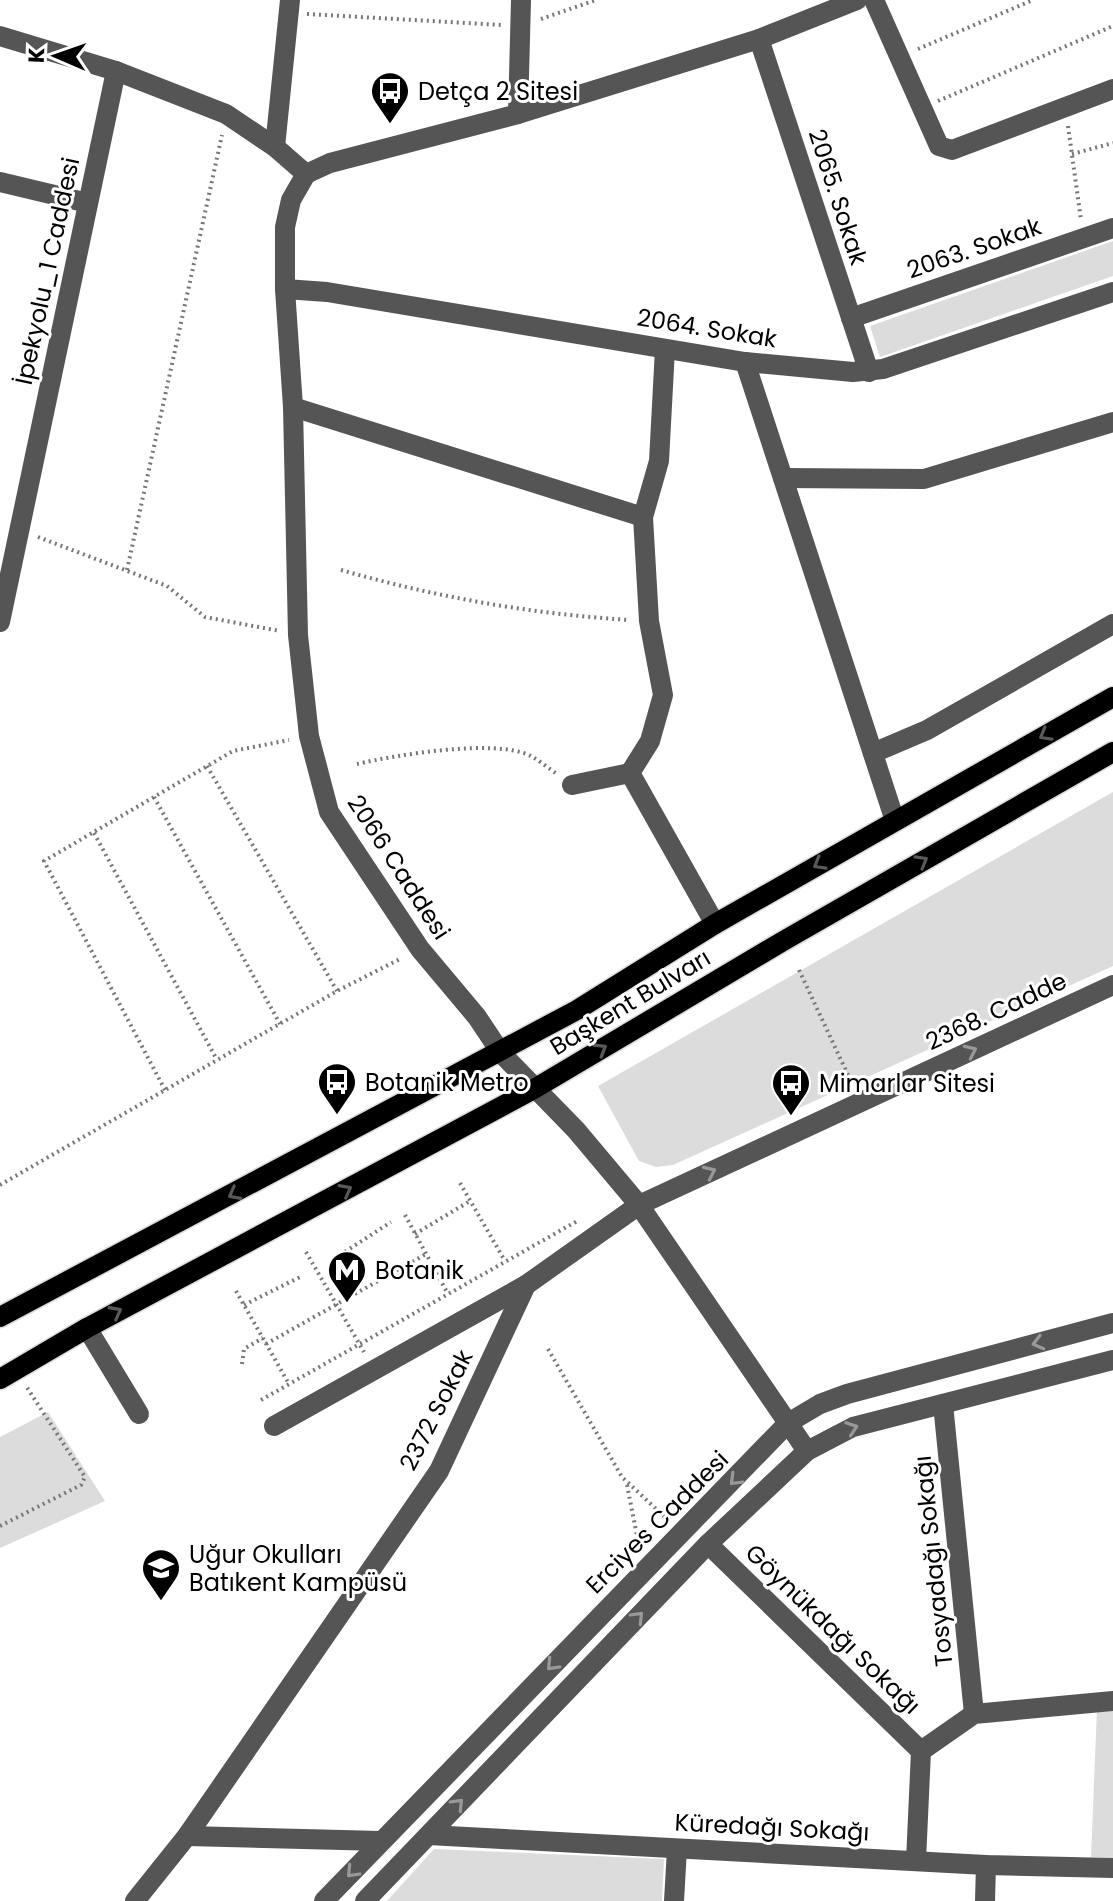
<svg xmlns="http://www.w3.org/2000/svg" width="1113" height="1901" font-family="Poppins,sans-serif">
<rect width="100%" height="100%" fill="#fff"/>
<!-- green -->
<g fill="#dcdcdc">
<polygon points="1113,241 1113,276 880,357 870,326"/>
<polygon points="1113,792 1113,966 673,1165 656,1167 639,1161 598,1086"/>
<polygon points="48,1412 105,1501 0,1548 0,1437"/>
<polygon points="1113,1708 1113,1858 1091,1857 1097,1709"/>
<polygon points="434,1849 664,1859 662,1901 387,1901"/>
</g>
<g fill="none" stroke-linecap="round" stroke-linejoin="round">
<!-- major casing -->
<g stroke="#dbdbdb" stroke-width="23">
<g id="major">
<polyline points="0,1317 577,1010 715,924 1113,697"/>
<polyline points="0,1379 87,1328 534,1089 785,940 1113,752"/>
</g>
</g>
<!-- path -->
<g stroke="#777" stroke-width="4" stroke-dasharray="2 4" stroke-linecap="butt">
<polyline points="307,14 502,25"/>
<polyline points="541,19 596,0"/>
<polyline points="918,49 1033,0"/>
<polyline points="938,101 1113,26"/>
<polyline points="1068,126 1081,220"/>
<polyline points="1072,154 1113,143"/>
<polyline points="38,537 167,586 205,617 280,631"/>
<polyline points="127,570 222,135"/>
<path d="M341,570C436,597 531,614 630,620"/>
<path d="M357,764C396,755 496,738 531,756C540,761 548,768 557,774"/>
<polyline points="207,766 337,991"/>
<polyline points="154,797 280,1024"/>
<polyline points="94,833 217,1060"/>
<polyline points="799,970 848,1075"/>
<polyline points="165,1090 44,861 233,751 289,740"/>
<polyline points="460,1183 505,1261"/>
<polyline points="0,1185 337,991 402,958"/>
<polyline points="405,1215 448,1294"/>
<polyline points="415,1234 470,1201"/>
<polyline points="306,1252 364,1352"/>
<polyline points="340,1255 391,1222"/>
<polyline points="236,1291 289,1384"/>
<polyline points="244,1305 300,1277"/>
<polyline points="266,1344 426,1254"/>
<polyline points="548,1349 622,1477 669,1521"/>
<polyline points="242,1364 244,1349 263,1338"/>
<polyline points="261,1400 579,1220"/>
<polyline points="627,1485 639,1546"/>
<polyline points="0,1526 81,1485 85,1477 26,1386"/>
</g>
<!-- minor -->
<g stroke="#555" stroke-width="20">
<polyline points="874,0 939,146 952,150 1113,89"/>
<polyline points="0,36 116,71 226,114 275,147 306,174"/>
<polyline points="759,39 869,372"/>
<polyline points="518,114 521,0"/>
<polyline points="275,147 290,0"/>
<polyline points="306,174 291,200 285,227 285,289 293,407 298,635 309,736 329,812 420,949 477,1017 501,1053 576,1130 639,1205 807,1451"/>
<polyline points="306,174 330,163 518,114 759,39 857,0"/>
<polyline points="0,182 88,203"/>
<polyline points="285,289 327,292 745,362 853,372 883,369 1113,292"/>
<polyline points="851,318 1113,228"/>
<polyline points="665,349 659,461 643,517 649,621 663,695 650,741 630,773 715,924"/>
<polyline points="745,362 895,821"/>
<polyline points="293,407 643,517"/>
<polyline points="783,478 924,479 1113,422"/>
<polyline points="0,622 116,71"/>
<polyline points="873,753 927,730 1113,624"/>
<polyline points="572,785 630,773"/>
<polyline points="87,1328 139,1414"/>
<polyline points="943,1404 974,1714"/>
<polyline points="274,1426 526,1285"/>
<polyline points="708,1544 921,1751"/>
<polyline points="429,1835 986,1865 1113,1868"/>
<polyline points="187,1836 381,1841"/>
<polyline points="916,1861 921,1751 974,1714 1113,1701"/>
<polyline points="135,1901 187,1836 439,1471 526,1285 639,1205 1113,985"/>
<polyline points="324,1901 788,1423 820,1404 847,1394 1113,1323"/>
<polyline points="365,1901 708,1544 807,1451 853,1427 1113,1360"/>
<polyline points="674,1901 677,1849"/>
<polyline points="985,1901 986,1865"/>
</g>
<!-- major -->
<use href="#major" stroke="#000" stroke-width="20"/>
</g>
<!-- one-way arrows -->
<defs><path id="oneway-chevron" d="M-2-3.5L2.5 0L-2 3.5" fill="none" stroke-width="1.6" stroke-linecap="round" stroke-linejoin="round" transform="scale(2)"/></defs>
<g stroke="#595959">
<use href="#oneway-chevron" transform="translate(1045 735) rotate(150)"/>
<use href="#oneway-chevron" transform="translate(922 861) rotate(-30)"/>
<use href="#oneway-chevron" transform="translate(819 864) rotate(150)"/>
<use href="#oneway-chevron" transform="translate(601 1049) rotate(-31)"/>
<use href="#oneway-chevron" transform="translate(346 1190) rotate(-28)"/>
<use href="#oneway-chevron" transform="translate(234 1194) rotate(152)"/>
<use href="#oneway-chevron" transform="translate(116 1312) rotate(-28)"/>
</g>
<g stroke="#999">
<use href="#oneway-chevron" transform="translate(971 1051) rotate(-25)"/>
<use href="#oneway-chevron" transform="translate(710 1172) rotate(-25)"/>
<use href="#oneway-chevron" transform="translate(1038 1343) rotate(165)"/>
<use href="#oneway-chevron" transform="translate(852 1428) rotate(-19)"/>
<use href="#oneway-chevron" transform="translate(735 1480) rotate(135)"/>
<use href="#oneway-chevron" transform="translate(638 1617) rotate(-46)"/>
<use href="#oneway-chevron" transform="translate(552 1665) rotate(134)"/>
<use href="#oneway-chevron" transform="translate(458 1804) rotate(-46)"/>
<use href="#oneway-chevron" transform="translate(352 1872) rotate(134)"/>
</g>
<!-- icons -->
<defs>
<g id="bus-pin" transform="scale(2)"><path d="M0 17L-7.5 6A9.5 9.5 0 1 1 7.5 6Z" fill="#000" stroke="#fff"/><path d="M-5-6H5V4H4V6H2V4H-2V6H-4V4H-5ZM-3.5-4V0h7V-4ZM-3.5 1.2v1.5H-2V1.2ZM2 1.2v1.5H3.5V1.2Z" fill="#fff"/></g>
<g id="metro-pin" transform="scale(2)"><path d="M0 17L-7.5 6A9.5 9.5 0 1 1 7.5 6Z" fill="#000" stroke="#fff"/><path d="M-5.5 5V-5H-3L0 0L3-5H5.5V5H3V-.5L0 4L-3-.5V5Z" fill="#fff"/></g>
<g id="school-pin" transform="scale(2)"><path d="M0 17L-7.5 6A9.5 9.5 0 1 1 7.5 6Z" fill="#000" stroke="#fff"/><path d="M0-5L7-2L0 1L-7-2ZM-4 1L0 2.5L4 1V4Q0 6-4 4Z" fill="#fff"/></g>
</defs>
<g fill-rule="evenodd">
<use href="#bus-pin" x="390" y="91"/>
<use href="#bus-pin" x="337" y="1082"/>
<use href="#bus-pin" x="791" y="1083"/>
<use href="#metro-pin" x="347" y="1270"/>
<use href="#school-pin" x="161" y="1568"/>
</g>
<g text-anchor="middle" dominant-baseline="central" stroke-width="6" stroke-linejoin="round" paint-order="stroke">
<!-- poi labels -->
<g font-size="24" fill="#000" stroke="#fff" text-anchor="start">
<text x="418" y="91">Detça 2 Sitesi</text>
<text x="365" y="1082">Botanik Metro</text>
<text x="819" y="1083">Mimarlar Sitesi</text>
<text x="375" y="1270">Botanik</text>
<text x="189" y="1554">Uğur Okulları<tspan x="189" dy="28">Batıkent Kampüsü</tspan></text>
</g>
<!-- street labels -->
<g font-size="24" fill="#000" stroke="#fff">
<text transform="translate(838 197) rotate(72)">2065. Sokak</text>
<text transform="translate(974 248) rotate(-19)">2063. Sokak</text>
<text transform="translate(47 271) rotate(-78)">İpekyolu_1 Caddesi</text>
<text transform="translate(707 328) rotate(9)">2064. Sokak</text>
<text transform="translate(399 867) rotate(57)">2066 Caddesi</text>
<text transform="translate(630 1002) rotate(-31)">Başkent Bulvarı</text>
<text transform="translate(996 1011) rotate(-25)">2368. Cadde</text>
<text transform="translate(436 1410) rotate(-63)">2372 Sokak</text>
<text transform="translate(657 1522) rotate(-45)">Erciyes Caddesi</text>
<text transform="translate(933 1561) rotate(-96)">Tosyadağı Sokağı</text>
<text transform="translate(833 1629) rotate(44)">Göynükdağı Sokağı</text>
<text transform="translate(772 1827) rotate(3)">Küredağı Sokağı</text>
</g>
</g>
<!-- north arrow -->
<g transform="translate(56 56) rotate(272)" stroke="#ffffff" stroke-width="6" paint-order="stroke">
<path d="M0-6L14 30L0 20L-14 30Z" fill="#000000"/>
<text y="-12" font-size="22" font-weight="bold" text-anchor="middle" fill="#000000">K</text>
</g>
</svg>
